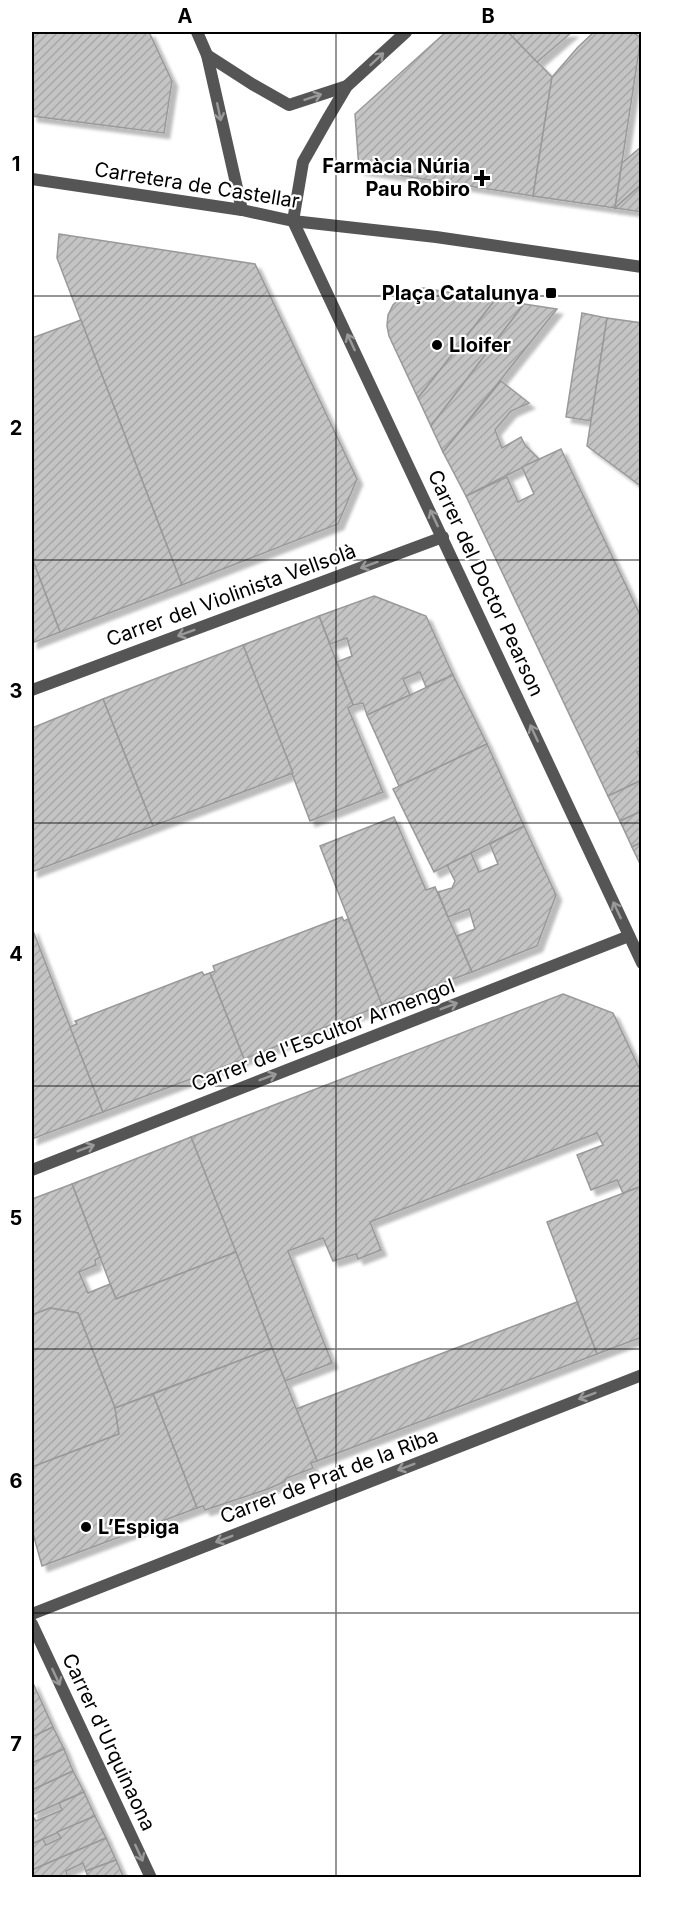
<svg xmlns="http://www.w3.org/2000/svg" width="673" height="1909" font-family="Inter,sans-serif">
<defs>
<pattern id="building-hatch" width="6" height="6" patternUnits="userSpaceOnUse" patternTransform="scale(1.5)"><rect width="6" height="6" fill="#c4c4c4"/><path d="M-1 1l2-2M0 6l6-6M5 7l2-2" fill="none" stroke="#a7a7a7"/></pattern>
<filter id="shadow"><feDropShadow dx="5.5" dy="5.5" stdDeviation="1.5" flood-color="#0004"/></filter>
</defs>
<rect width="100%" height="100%" fill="#fff"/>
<!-- building -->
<g fill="url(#building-hatch)" stroke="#999" stroke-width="1.5" filter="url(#shadow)">
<polygon points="32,32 149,32 172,81 164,133 32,116"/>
<polygon points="446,32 508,32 552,77 533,196 359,169 355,114"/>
<polygon points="508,32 572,32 537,62"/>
<polygon points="594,32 631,32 641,37 615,208 533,196 552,77 578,47"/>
<polygon points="642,146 642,184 615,208 622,163"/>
<polygon points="642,184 642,212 615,208"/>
<polygon points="59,234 255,264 357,479 338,524 182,585 57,258"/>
<polygon points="423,288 495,300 418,398 389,336 387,326 388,315 393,305 400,298 410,291"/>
<polygon points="495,300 524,304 431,426 418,398"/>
<polygon points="524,304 557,309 443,452 431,426"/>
<polygon points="582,313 607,318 591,421 566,417"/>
<polygon points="607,318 642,323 642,487 587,446"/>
<polygon points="81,320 182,585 60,632 32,558 32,338"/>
<polygon points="501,381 529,403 511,411 495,430 502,448 521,437 525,445 539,459 466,496 443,452"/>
<polygon points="561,449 642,619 642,750 637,752 642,762 642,780 608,796 466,496 507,477 518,502 534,494 522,467"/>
<polygon points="32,558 60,632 32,643"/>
<polygon points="374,596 426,616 453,675 426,687 420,672 403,679 410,695 367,715 363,703 353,705 337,662 352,656 347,638 330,644 319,616"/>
<polygon points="319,616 353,705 348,708 383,792 310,821 243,645"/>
<polygon points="243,645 293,773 153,826 103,699"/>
<polygon points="453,675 487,744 399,786 367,715"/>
<polygon points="103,699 153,826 32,872 32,728"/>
<polygon points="487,744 524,826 434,872 393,789"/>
<polygon points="642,780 642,811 620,821 608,796"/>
<polygon points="642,811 642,842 632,847 620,821"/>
<polygon points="394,817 426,890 435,887 472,972 382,1005 320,846"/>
<polygon points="524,826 556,895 537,946 472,972 457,936 475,929 469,909 448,917 438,892 452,888 455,881 447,865 471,853 479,872 498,864 490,844"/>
<polygon points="642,842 642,868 632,847"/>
<polygon points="342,917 344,921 348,919 382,1005 244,1059 210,973 215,971 213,966"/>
<polygon points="32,928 103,1112 32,1139"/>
<polygon points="202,972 204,975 210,973 244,1059 103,1112 70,1027 77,1024 75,1021"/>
<polygon points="563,994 613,1013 642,1074 642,1186 623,1193 617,1180 591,1190 577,1155 603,1145 597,1133 370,1222 381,1250 358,1259 356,1254 333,1261 323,1238 288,1251 332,1363 285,1381 191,1137"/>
<polygon points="191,1137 236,1252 116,1299 72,1184"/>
<polygon points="72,1184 100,1257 95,1260 96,1265 79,1272 88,1293 110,1284 116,1299 236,1252 272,1348 115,1408 78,1313 50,1308 32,1315 32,1199"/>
<polygon points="642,1186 642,1337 597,1354 547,1222"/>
<polygon points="577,1302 597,1354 317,1461 296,1409"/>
<polygon points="50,1308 78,1313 115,1408 119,1434 32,1467 32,1315"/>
<polygon points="272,1348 317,1461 311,1463 313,1468 287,1478 284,1482 268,1489 205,1510 203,1506 197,1508 153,1394"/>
<polygon points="153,1394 197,1508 42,1566 32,1530 32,1467 119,1434 115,1408"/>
<polygon points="32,1681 53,1727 32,1737"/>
<polygon points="53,1727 64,1749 32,1763 32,1737"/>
<polygon points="64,1749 73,1771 32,1790 32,1763"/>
<polygon points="73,1771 84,1792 32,1815 32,1790"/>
<polygon points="84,1792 95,1816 32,1844 32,1815 36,1821 62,1810 59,1803"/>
<polygon points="95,1816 106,1838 32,1870 32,1844 43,1839 46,1845 61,1838 57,1832"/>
<polygon points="106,1838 116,1860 86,1871 83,1863 66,1871 68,1878 32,1878 32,1870"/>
<polygon points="116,1860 124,1878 88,1878 86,1871"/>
</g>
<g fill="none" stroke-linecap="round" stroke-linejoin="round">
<!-- minor -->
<g stroke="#555" stroke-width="12">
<polyline points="197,32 207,55 242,210"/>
<polyline points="406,32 347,86 328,118 303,162 293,221 642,963"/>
<polyline points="207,55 252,84 289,105 347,86"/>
<polyline points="32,690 443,537"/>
<polyline points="32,1170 629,936"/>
<polyline points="32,1614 642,1375"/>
<polyline points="32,1624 151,1878"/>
</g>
<!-- tertiary -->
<polyline stroke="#555" stroke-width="12" points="32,179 242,210 293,221 436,237 642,267"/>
</g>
<!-- one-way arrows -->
<defs><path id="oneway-shaft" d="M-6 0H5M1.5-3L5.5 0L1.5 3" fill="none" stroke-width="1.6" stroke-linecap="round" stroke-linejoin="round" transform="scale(1.5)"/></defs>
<g stroke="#999">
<use href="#oneway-shaft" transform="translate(377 59) rotate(-43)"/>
<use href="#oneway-shaft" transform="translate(313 97) rotate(-19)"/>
<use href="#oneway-shaft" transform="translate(219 112) rotate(78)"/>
<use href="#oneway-shaft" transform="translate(351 342) rotate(-115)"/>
<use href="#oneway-shaft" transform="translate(434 518) rotate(-115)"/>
<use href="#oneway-shaft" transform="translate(369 565) rotate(160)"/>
<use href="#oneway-shaft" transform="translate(186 633) rotate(160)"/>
<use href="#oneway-shaft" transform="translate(534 733) rotate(-115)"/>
<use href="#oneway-shaft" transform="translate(617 910) rotate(-115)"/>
<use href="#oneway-shaft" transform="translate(449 1006) rotate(-21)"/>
<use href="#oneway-shaft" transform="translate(268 1077) rotate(-21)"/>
<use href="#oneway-shaft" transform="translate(86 1148) rotate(-21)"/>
<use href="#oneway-shaft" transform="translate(587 1396) rotate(159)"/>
<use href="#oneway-shaft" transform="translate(406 1467) rotate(159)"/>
<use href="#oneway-shaft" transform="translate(224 1539) rotate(159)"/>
<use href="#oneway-shaft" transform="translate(56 1677) rotate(65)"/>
<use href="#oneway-shaft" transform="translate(139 1853) rotate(65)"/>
</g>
<!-- grid -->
<path fill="none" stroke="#000" stroke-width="1.5" stroke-opacity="0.55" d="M336,32V1878M32,296H642M32,560H642M32,823H642M32,1086H642M32,1349H642M32,1613H642"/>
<!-- markers -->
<g fill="#000" stroke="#fff" stroke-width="2">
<path d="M479 169h6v6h6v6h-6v6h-6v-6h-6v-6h6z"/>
<rect x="545" y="287" width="12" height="12" rx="3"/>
<circle cx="437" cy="345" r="6"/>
<circle cx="86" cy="1527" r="6"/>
</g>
<g text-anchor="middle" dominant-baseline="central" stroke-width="4.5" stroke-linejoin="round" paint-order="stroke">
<!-- poi labels -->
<g font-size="20" font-weight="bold" fill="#000" stroke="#fff" text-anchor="end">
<text x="470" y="166">Farmàcia Núria<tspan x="470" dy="23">Pau Robiro</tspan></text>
<text x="539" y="293">Plaça Catalunya</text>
<text x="449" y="345" text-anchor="start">Lloifer</text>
<text x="98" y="1527" text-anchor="start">L’Espiga</text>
</g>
<!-- street labels -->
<g font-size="20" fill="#000" stroke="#fff">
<text transform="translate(197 185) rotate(9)">Carretera de Castellar</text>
<text transform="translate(486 583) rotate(65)">Carrer del Doctor Pearson</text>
<text transform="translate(231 595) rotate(-20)">Carrer del Violinista Vellsolà</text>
<text transform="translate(323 1035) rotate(-21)">Carrer de l'Escultor Armengol</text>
<text transform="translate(329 1476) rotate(-21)">Carrer de Prat de la Riba</text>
<text transform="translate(109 1742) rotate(65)">Carrer d'Urquinaona</text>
</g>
</g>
<!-- border -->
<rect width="673" height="1909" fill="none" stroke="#ffffff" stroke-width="66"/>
<rect x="33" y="33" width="607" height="1843" fill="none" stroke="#000" stroke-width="2"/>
<g font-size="20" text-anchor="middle" font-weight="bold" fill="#000">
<text x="185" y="23">A</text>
<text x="488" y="23">B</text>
<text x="16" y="171">1</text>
<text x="16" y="435">2</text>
<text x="16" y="698">3</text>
<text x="16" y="961">4</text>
<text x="16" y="1225">5</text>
<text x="16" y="1488">6</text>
<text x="16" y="1751">7</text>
</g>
</svg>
